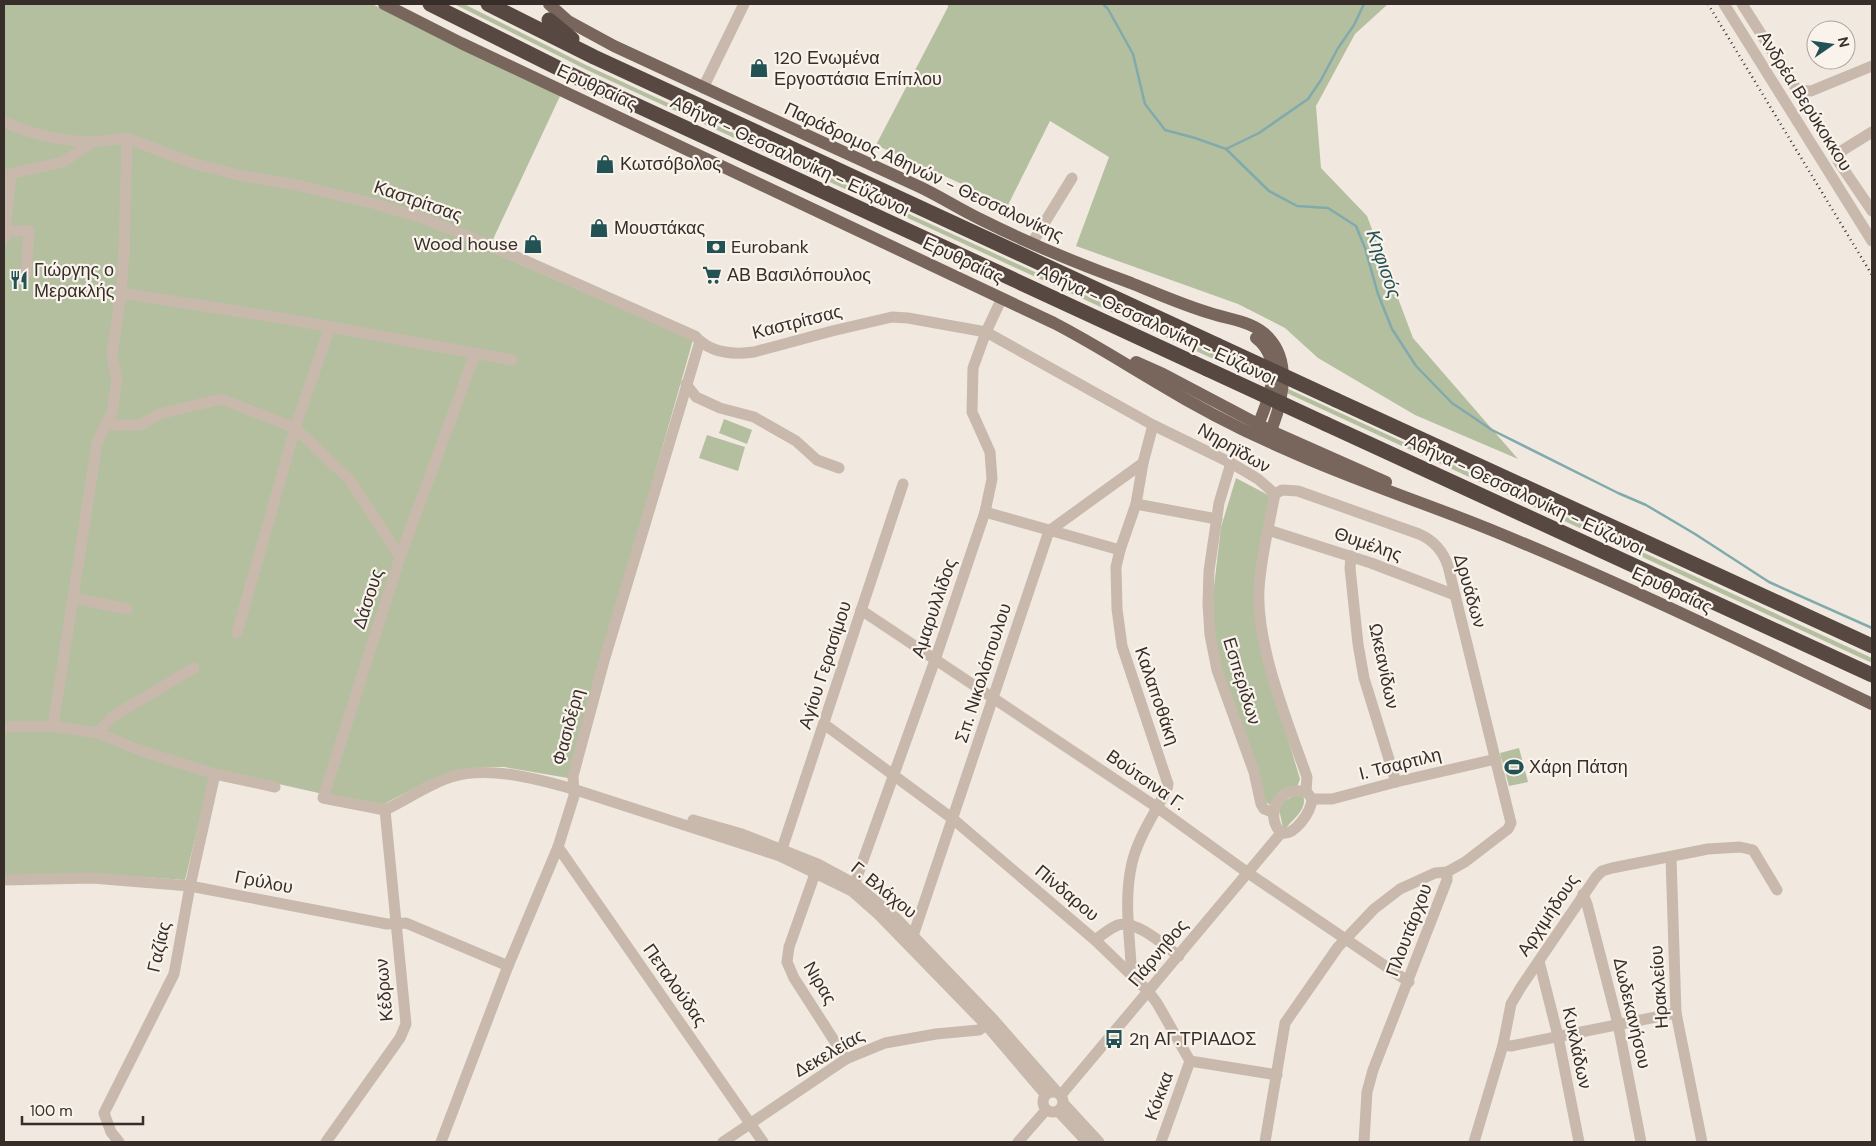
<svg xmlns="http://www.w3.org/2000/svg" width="1876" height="1146" font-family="'DM Sans',sans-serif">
<rect width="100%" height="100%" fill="#f1e9df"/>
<!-- green -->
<g fill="#b4bfa0">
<path d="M4,4H372L561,94L488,250L693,340L568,778L504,767H483L458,771L430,780L386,803L381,807L212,769L185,880C124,875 64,872 4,876Z"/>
<polygon points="454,4 464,4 588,66 1872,658 1872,663 587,70"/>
<polygon points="948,4 1388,4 1355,34 1316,106 1321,168 1367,216 1413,338 1518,459 1415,415 1318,358 1285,328 1238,304 1076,246 1109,157 1050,121 1008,205 876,145 948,7"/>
<polygon points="724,419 752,430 747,444 719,433"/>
<polygon points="707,435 745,447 738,471 699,458"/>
<polygon points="1236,478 1270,496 1255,578 1288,739 1300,779 1297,787 1272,806 1264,801 1228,691 1214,644 1213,595 1221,527"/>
<polygon points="1519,748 1528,782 1509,786 1500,753"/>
<path d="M1295,795H1303C1308,809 1294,818 1286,828H1283L1279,809L1284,801Z"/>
</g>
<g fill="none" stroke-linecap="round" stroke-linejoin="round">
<!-- stream -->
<g stroke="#80aaac" stroke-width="2.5">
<polyline points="1103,4 1108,9 1133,54 1145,104 1165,130 1195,138 1226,149 1269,191 1297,206 1328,208 1356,226 1365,248 1378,294 1392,329 1416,366 1452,403 1492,430 1618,493 1646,505 1695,534 1769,582 1872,628"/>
<polyline points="1226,149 1259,133 1308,99 1321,80 1338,48 1354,25 1364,4"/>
</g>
<!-- minor -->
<g stroke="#c8b9ac" stroke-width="11">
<polyline points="1724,4 1872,241"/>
<polyline points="1742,4 1797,90 1811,91 1872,66"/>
<polyline points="703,88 744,4"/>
<path d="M4,122C31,134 62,141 92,142"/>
<polyline points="1872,132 1843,150 1838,157 1838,161 1872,211"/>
<path d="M4,175L63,162L92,142L127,138L192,163L239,175L296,185L376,204L422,218L490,245L695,336C710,353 733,355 754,352L832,331L892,317L908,318L986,332L1153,425L1231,463L1258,479L1275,494"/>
<polyline points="5,231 29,231 26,274"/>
<polyline points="4,239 11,174"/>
<polyline points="1032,243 1072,178"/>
<polyline points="121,293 287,319 512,360"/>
<polyline points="686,384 696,397 720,408 754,417 796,441 817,460 839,468"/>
<polyline points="106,425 141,425 159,414 221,399 295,428 350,480 400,557"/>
<polyline points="1231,463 1219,503 1209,571 1208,604 1210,635 1217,670 1254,772 1261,804 1264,809 1274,813"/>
<path d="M1275,494C1269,525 1261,557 1259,589C1256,646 1288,723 1307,777L1306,791"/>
<polyline points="1136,504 1217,519"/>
<polyline points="985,512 1120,550"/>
<polyline points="1268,530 1371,563 1455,595"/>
<polyline points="1351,556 1350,568 1358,644 1364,678 1396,782"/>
<polyline points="74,598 127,609"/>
<polyline points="861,610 1158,808 1248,873 1409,982"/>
<polyline points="237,633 295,428 330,327"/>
<polyline points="824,724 953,819 1095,940 1148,991 1157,1003 1190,1061"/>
<polyline points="53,726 97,443 112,412 117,380 112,355 121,293 124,253 127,138"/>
<polyline points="4,727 53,726 97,733 142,751 215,774 275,787"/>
<polyline points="97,733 112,717 194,668"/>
<path d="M1306,791L1312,799C1311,812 1295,836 1281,833C1269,820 1272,799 1289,792C1294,790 1300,791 1306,791Z"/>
<polyline points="1312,799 1332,799 1396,782 1496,759"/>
<path d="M385,810C406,800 429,784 451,777C487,765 538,779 573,789L780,856L852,891L877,913L987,1026L1045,1094"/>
<polyline points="385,810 323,798 400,557 475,354"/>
<polyline points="693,820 742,834 818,864 855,884 897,919 993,1019 1057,1092"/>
<polyline points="558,847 763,1142"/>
<polyline points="780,855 903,484"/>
<polyline points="1671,857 1676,1013 1702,1142"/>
<polyline points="817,868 789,947 787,962 794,978 846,1059"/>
<polyline points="4,880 92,878 190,886 387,924 406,923 508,966"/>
<polyline points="852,891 935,660 985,512 992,479 990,452 972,412 973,368 986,332 1002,298"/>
<polyline points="1583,894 1587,904 1618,1024 1641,1142"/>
<polyline points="913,936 1049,531 1143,463"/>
<path d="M1095,940C1102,935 1110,928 1118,925C1136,919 1165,946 1179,956"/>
<polyline points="1539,961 1558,1036 1579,1142"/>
<path d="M1129,972L1131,964C1129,930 1124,897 1132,863C1138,837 1155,813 1167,789L1168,784L1122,646L1117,609L1116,567L1120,550L1136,504L1143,463L1153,425"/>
<polyline points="1503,1045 1511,1046 1676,1013"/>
<polyline points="1190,1061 1277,1075"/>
<circle cx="1053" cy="1102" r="10"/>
<polyline points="1061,1095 1281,833"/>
<polyline points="1063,1103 1099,1142"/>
<polyline points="1058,1111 1087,1142"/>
<polyline points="119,1142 111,1132 104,1113 174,974 190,886 215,774"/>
<polyline points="326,1142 400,1038 406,1024 385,810"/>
<polyline points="441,1142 508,966 558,847 574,796 573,776 604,661 700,341"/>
<polyline points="723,1142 846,1059 885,1043 936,1034 979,1030 991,1021"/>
<polyline points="1018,1142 1046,1110"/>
<polyline points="1161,1142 1190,1061"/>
<path d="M1265,1142L1285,1023L1338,947L1374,909L1400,889L1435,873L1447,872L1465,862L1508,829L1511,823L1448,566C1443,551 1433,540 1419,534L1298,491L1282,490L1275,494"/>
<polyline points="1364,1142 1367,1092 1373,1070 1447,880 1447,872"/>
<polyline points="1474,1142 1503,1045 1511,1004 1521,987 1596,877 1602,871 1612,868 1708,849 1740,847 1753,850 1777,890"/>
</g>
<!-- major -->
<g stroke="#78665c" stroke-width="12">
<path d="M384,4L461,43L1054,323C1089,341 1122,362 1156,382C1197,407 1241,430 1285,449C1355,481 1429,504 1501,534C1627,586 1750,645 1872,704"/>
<path d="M549,4L568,21L614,46C716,94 818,140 920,187C941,197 961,210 982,220C1030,244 1081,265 1131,283C1158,294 1185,306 1213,314C1232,320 1255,322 1269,338C1294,365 1280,411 1267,440"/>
<polyline points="1136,362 1163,374 1271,431 1386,482"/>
<path d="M1256,430C1268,402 1286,361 1256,338"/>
</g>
<!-- highway -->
<g stroke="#574942" stroke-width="15">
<polyline points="430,4 582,80 1207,369"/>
<polyline points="488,4 594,57 1217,345"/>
<polyline points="549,20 572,39"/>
<polyline points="1336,400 1872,646"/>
<polyline points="1326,424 1872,675"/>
</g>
<!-- rail -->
<polyline stroke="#372e2a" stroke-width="2.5" stroke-dasharray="1 4" stroke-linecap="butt" points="1708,4 1872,275"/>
<!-- highway-bridge -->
<g stroke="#574942" stroke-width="15">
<polyline points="1217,345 1336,400"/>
<polyline points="1207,369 1326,424"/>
</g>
</g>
<!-- icons -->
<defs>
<g id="shop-bare" transform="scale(1.5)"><path d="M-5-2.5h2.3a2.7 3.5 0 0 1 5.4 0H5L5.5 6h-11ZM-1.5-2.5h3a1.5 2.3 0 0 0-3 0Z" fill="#235255" stroke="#f9f3eb" stroke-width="2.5" paint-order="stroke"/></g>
<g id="bank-bare" transform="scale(1.5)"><path d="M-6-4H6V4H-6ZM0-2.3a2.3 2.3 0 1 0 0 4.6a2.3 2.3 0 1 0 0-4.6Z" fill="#235255" stroke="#f9f3eb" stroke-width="2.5" paint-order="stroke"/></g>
<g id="supermarket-bare" transform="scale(1.5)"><path d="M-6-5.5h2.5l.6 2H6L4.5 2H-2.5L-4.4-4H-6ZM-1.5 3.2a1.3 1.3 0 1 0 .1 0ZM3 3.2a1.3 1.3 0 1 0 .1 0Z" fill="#235255" stroke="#f9f3eb" stroke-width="2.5" paint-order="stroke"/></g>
<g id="restaurant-bare" transform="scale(1.5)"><path d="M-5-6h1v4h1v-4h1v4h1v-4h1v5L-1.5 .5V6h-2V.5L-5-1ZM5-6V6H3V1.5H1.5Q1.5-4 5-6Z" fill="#235255" stroke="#f9f3eb" stroke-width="2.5" paint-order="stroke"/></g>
<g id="stadium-bare" transform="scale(1.5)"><path d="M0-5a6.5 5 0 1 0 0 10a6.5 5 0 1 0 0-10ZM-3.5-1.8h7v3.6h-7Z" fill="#235255" stroke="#f9f3eb" stroke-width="2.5" paint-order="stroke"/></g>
<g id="bus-bare" transform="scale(1.5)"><path d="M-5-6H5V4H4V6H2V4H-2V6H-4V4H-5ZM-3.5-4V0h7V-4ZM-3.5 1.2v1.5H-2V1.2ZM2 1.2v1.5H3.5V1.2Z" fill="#235255" stroke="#f9f3eb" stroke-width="2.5" paint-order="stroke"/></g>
</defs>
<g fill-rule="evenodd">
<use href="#shop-bare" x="759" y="68"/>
<use href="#shop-bare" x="605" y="164"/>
<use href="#shop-bare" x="599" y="228"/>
<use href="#shop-bare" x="533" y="244"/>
<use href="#bank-bare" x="716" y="247"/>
<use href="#supermarket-bare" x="712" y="275"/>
<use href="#restaurant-bare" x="19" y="280"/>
<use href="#stadium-bare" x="1514" y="767"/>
<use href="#bus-bare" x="1114" y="1039"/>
</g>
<g text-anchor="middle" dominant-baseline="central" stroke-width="4.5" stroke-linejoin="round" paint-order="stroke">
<!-- poi labels -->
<g font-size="18" fill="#372e2a" stroke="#f9f3eb" text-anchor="start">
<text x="774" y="58">120 Ενωμένα<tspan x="774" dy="21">Εργοστάσια Επίπλου</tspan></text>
<text x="620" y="164">Κωτσόβολος</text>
<text x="614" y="228">Μουστάκας</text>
<text x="518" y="244" text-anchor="end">Wood house</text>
<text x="731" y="247">Eurobank</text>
<text x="34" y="270">Γιώργης ο<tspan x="34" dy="21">Μερακλής</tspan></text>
<text x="727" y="275">ΑΒ Βασιλόπουλος</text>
<text x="1529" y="767">Χάρη Πάτση</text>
<text x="1129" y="1039">2η ΑΓ.ΤΡΙΑΔΟΣ</text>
</g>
<!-- street labels -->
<g font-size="18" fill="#372e2a" stroke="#f9f3eb">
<text transform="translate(597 87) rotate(25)">Ερυθραίας</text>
<text transform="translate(1805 101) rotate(58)">Ανδρέα Βερύκοκκου</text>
<text transform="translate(790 156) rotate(25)">Αθήνα - Θεσσαλονίκη - Εύζωνοι</text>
<text transform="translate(924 172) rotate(25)">Παράδρομος Αθηνών - Θεσσαλονίκης</text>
<text transform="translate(418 201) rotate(19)">Καστρίτσας</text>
<text transform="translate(963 260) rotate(25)">Ερυθραίας</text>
<text transform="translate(797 322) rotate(-14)">Καστρίτσας</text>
<text transform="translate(1157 325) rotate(25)">Αθήνα - Θεσσαλονίκη - Εύζωνοι</text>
<text transform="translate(1234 448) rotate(30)">Νηρηϊδων</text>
<text transform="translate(1525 495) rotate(25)">Αθήνα - Θεσσαλονίκη - Εύζωνοι</text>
<text transform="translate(1368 544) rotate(19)">Θυμέλης</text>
<text transform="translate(1672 590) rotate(25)">Ερυθραίας</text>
<text transform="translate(1470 591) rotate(74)">Δρυάδων</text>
<text transform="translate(368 599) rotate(-72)">Δάσους</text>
<text transform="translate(934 608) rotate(-71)">Αμαρυλλίδος</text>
<text transform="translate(825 665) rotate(-72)">Αγίου Γερασίμου</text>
<text transform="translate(1384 666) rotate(78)">Ωκεανίδων</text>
<text transform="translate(983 673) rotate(-72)">Σπ. Νικολόπουλου</text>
<text transform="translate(1242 681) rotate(73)">Εσπερίδων</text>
<text transform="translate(1157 696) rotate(71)">Καλαποθάκη</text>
<text transform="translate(568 727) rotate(-75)">Φασιδέρη</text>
<text transform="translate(1400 764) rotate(-14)">Ι. Τσαρτιλη</text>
<text transform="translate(1146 780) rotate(35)">Βούτσινα Γ.</text>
<text transform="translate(264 882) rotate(11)">Γρύλου</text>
<text transform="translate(884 890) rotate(39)">Γ. Βλάχου</text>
<text transform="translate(1067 893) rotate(40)">Πίνδαρου</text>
<text transform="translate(1548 915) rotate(-56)">Αρχιμήδους</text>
<text transform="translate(1409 930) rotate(-69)">Πλουτάρχου</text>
<text transform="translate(159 947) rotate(-77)">Γαζίας</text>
<text transform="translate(1158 953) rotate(-50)">Πάρνηθος</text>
<text transform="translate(820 983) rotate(59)">Νιρας</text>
<text transform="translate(675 985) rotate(55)">Πεταλούδας</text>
<text transform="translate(1659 987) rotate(-94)">Ηρακλείου</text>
<text transform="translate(384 990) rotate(-95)">Κέδρων</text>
<text transform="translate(1632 1013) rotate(77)">Δωδεκανήσου</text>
<text transform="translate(1577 1048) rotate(78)">Κυκλάδων</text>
<text transform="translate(829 1053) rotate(-30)">Δεκελείας</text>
<text transform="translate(1159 1096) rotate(-70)">Κόκκα</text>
</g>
<!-- water labels -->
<g font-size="19" font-style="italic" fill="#235255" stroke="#f9f3eb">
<text transform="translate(1384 264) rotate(71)">Κηφισός</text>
</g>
</g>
<!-- border -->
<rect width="1876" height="1146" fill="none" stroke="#372e2a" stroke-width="10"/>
<!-- north arrow -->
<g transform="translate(1831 45) rotate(77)"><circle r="24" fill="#f9f3eb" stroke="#aba49e"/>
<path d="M0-4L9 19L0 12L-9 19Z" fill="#235255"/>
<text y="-8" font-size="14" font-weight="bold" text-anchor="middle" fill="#372e2a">N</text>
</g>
<!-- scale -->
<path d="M22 1116v8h121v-8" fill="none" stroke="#372e2a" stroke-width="2.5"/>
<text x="30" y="1116" font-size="15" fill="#372e2a" stroke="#f9f3eb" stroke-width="4" paint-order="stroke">100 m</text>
</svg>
